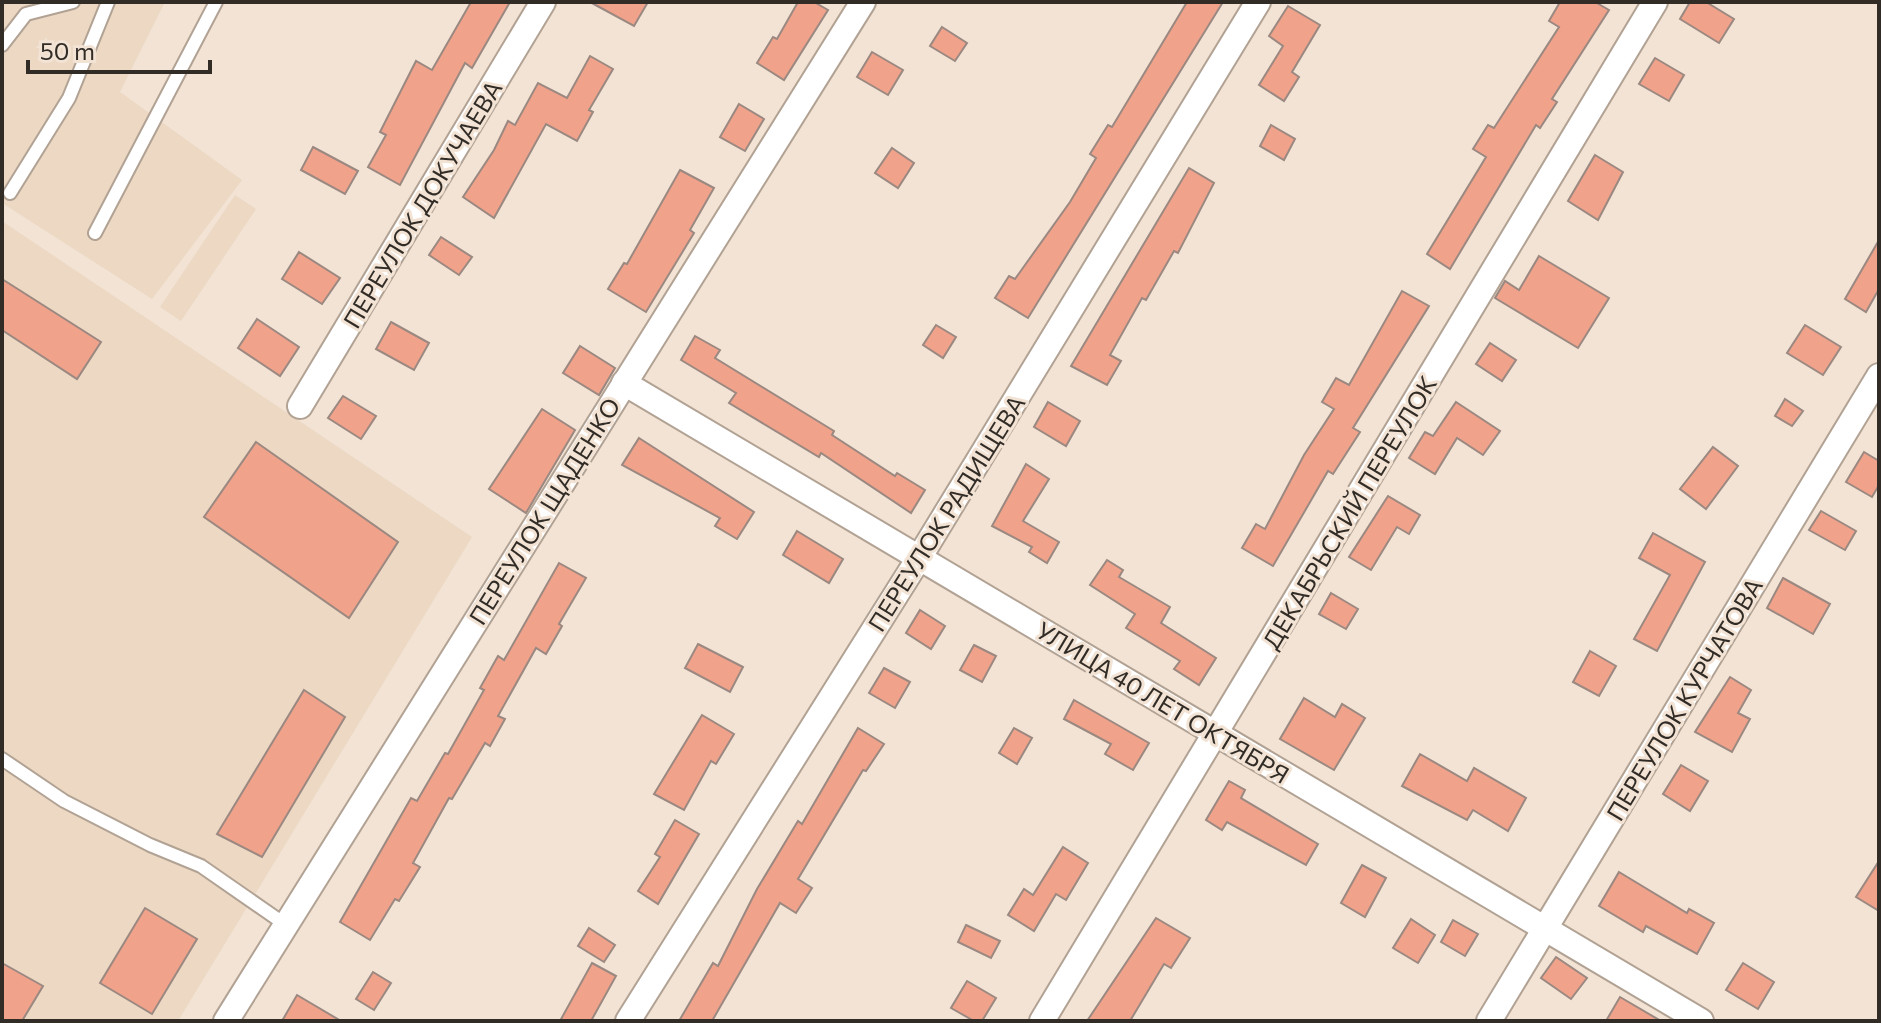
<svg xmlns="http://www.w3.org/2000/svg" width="1881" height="1023" font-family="Commissioner,sans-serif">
<rect width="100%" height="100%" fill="#f2e3d4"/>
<!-- built -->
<g fill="#ecd8c3">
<polygon points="2,2 165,2 120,92 242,180 152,299 2,203"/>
<polygon points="235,195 256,209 181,321 160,307"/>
<polygon points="2,221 472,537 178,1021 2,1021"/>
</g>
<!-- building -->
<g fill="#f0a38a" stroke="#9b8881" stroke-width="2">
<polygon points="471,2 510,2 472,68 465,63 400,185 368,167 386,135 380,132 416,61 432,70"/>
<polygon points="590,2 648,2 634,26"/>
<polygon points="798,2 814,2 828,10 784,80 757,63 773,37 777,39"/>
<polygon points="1187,2 1223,2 1028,318 995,298 1009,276 1015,279 1070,202 1096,158 1090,154 1108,125 1112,127"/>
<polygon points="1560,2 1595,2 1609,10 1552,99 1557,102 1540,128 1536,125 1450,269 1427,254 1486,157 1473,149 1488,125 1494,128 1559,27 1549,21"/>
<polygon points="1690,2 1706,2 1734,19 1719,43 1680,19"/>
<polygon points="1288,6 1320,25 1292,72 1299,77 1284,101 1259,85 1283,46 1269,36"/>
<polygon points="942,27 967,43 955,61 930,46"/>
<polygon points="872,52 903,70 888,95 857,77"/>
<polygon points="590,56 613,69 589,110 593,112 577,141 546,124 494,218 463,197 494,150 508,121 515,125 538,83 567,98"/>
<polygon points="1655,58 1684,75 1669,101 1639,84"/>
<polygon points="739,104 764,119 745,151 720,137"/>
<polygon points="1271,125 1295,139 1284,160 1260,146"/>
<polygon points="313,147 358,171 345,194 301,170"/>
<polygon points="892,148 914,163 898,188 875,173"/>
<polygon points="1595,155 1623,172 1598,220 1568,201"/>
<polygon points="1189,168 1214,183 1178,253 1174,251 1146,300 1142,298 1110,355 1121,361 1107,385 1071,366"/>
<polygon points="680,170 714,188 690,230 694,233 646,312 608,289 624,263 627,264"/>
<polygon points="441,237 472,257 459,275 429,255"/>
<polygon points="1879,240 1879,289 1866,312 1845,299"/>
<polygon points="299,252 340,278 322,304 282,279"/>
<polygon points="1539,256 1609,298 1578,348 1495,298 1505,281 1519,290"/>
<polygon points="2,279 101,342 77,379 2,330"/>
<polygon points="1402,291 1429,306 1353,428 1360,432 1333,474 1328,471 1273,566 1242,548 1256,524 1265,529 1304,455 1334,409 1322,402 1336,378 1349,385"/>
<polygon points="257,319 299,347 280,376 238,348"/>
<polygon points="391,322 429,343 414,370 376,349"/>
<polygon points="936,325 956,337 943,358 923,345"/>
<polygon points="1805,325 1841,347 1823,375 1787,353"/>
<polygon points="695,336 720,350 715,358 834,431 832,435 895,476 897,473 925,490 911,513 821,453 819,457 729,403 736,393 681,360"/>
<polygon points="1490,343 1516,360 1502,381 1476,364"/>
<polygon points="580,346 615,368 599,395 563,373"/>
<polygon points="343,396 376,416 361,439 328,418"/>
<polygon points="1785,399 1803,411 1792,426 1775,416"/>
<polygon points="1048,402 1080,421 1066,446 1034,427"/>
<polygon points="1456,402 1500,431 1483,455 1457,438 1435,474 1409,458 1425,432 1433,436"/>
<polygon points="542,409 575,430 526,513 489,489"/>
<polygon points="639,438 754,512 737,539 715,526 720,518 622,465"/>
<polygon points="256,442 398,542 349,618 204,517"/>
<polygon points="1713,447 1738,466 1706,509 1680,489"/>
<polygon points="1864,452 1879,461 1879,485 1872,497 1846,482"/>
<polygon points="1026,464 1049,479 1023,521 1059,542 1047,563 1029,552 1032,547 992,526"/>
<polygon points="1388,496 1420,515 1409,534 1397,527 1371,570 1349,557"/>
<polygon points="1821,511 1856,531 1845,550 1809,530"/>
<polygon points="797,531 843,559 829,583 783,555"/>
<polygon points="1653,533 1705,562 1657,651 1634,639 1670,575 1639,558"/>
<polygon points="1107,560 1123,570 1119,577 1170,607 1161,623 1216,658 1199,685 1174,669 1180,661 1126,628 1135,614 1090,585"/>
<polygon points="559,563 586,578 559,624 562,626 546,654 536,648 498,716 505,719 490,746 485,743 452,799 449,798 413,863 420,867 399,901 395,899 370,940 340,922 411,798 417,801 445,753 448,754 484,690 480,688 498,656 504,660"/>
<polygon points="1783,578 1830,604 1813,634 1767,608"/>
<polygon points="1331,593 1358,609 1346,629 1319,614"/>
<polygon points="920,610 945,626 931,649 906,633"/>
<polygon points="698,644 743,667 730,692 685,668"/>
<polygon points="974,645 996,656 982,682 960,670"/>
<polygon points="1590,651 1616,666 1599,696 1573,682"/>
<polygon points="884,668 910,682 895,708 869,693"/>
<polygon points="1730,677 1751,690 1738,713 1750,719 1732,752 1695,732"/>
<polygon points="304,690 345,717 262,857 217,834"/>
<polygon points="1304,698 1335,717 1342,704 1365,718 1334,770 1280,739"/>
<polygon points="1074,700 1149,743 1133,770 1105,754 1111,744 1064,719"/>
<polygon points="702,715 734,734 716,764 711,761 684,810 654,794"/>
<polygon points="858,728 884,744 866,771 863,770 798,879 812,888 796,913 780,903 712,1021 679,1021 713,963 718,966 757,889 798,821 802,824"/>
<polygon points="1014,728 1032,738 1017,764 999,753"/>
<polygon points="1420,754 1467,781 1474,768 1526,798 1508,831 1473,810 1467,820 1402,786"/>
<polygon points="1681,765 1708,781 1690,811 1663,794"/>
<polygon points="1229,781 1245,790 1241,798 1318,844 1306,865 1227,822 1222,830 1206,820"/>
<polygon points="675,820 699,834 658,904 638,891 660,857 655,854"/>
<polygon points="1063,847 1088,863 1066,900 1056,894 1034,931 1008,915 1024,889 1033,895"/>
<polygon points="1879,861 1879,911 1856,897"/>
<polygon points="1362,865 1386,878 1365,917 1341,903"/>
<polygon points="1619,872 1687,913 1689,909 1714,923 1697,954 1646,926 1643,932 1599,906"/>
<polygon points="145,908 197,939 152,1014 100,983"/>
<polygon points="1156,918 1190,938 1171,968 1164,964 1130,1021 1087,1021"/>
<polygon points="1411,919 1435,935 1418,963 1393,948"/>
<polygon points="1453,920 1478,934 1465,956 1441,942"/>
<polygon points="966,925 1000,941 991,958 958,942"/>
<polygon points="589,928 615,945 604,962 578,946"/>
<polygon points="1556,957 1587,978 1571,999 1541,978"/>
<polygon points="2,963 43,986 22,1021 2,1021"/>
<polygon points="592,963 616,976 591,1021 560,1021"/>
<polygon points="1743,963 1774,982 1758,1009 1726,990"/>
<polygon points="373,972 391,983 374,1010 356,999"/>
<polygon points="967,981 996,998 982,1021 974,1021 951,1008"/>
<polygon points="297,995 341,1021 282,1021"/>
<polygon points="1620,997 1661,1021 1606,1021"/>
</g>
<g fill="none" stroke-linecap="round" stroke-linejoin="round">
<!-- lane casing -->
<g stroke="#b1a294" stroke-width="16">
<g id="lane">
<polyline points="2,45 26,14 73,2"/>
<polyline points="10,193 69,98 108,2"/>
<polyline points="95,233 216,2"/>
<polyline points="2,759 64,801 150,845 201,866 286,925"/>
</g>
</g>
<!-- street casing -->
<g stroke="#b1a294" stroke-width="28">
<g id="street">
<polyline points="624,383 1701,1021"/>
<polyline points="300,406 543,2"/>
<polyline points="226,1021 863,2"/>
<polyline points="628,1021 919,558 1258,2"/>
<polyline points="1042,1021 1655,2"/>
<polyline points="1489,1021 1879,376"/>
</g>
</g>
<!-- lane -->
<use href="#lane" stroke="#fff" stroke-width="12"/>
<!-- street -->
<use href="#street" stroke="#fff" stroke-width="24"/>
</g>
<g text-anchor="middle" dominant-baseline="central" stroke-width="6" stroke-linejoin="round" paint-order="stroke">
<!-- street labels -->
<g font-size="24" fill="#322c27" stroke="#f2e3d4">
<text transform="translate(422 204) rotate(-59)">ПЕРЕУЛОК ДОКУЧАЕВА</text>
<text transform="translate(544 511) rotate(-58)">ПЕРЕУЛОК ЩАДЕНКО</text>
<text transform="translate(1349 512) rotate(-59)">ДЕКАБРЬСКИЙ ПЕРЕУЛОК</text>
<text transform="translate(946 513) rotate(-58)">ПЕРЕУЛОК РАДИЩЕВА</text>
<text transform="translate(1684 699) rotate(-59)">ПЕРЕУЛОК КУРЧАТОВА</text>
<text transform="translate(1163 702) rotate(31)">УЛИЦА 40 ЛЕТ ОКТЯБРЯ</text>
</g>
</g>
<!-- border -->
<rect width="1881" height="1023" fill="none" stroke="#322c27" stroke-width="8"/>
<!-- scale -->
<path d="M28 60v12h182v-12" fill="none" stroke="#322c27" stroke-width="4"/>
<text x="40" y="60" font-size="24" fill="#322c27" stroke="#f2e3d4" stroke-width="6" paint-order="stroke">50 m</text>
</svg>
